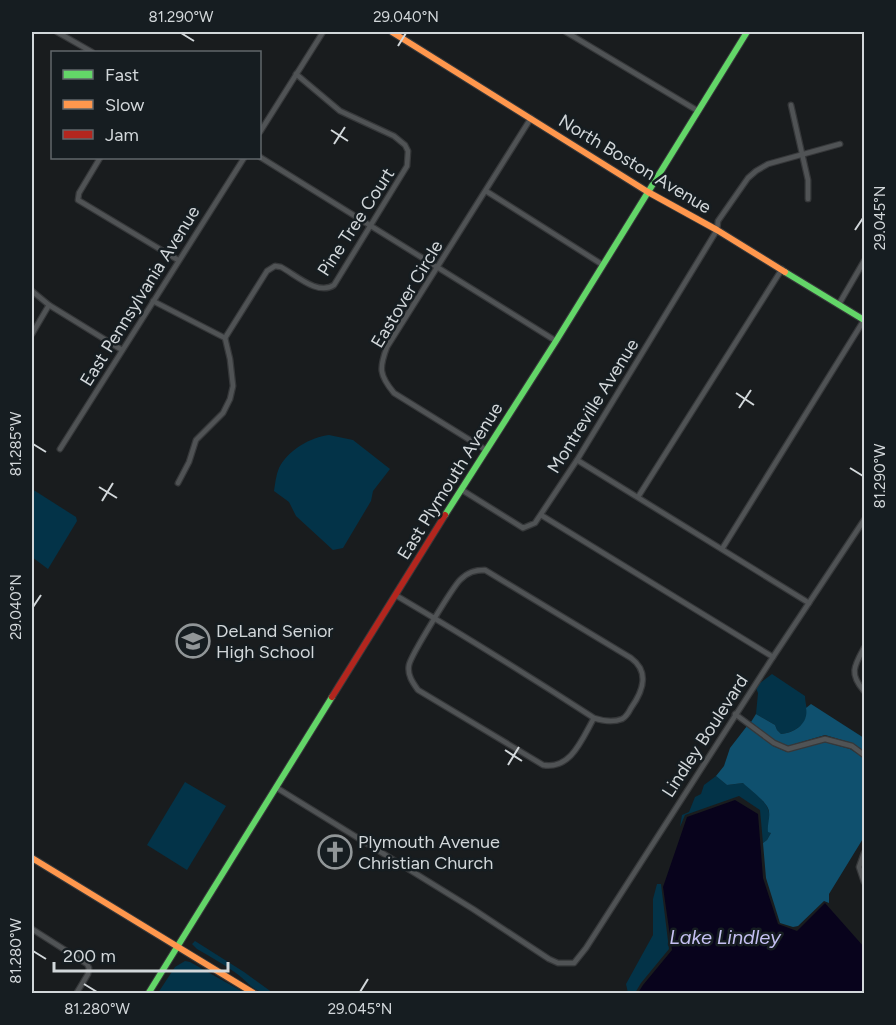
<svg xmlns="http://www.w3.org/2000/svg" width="896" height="1025" font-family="Figtree,sans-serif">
<rect width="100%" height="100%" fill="#191c1e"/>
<!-- green -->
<g fill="#033348">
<path d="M329,435L353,440L390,469L373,491L371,501L343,548L333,550L296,516L289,502L274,491C275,484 276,475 279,468C288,450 311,437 329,435Z"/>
<polygon points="32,489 76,517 77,521 48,569 32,557"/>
<path d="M772,674L805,696C805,702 807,707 807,712C807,725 793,733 781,734L777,730L775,725L756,714L758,693L756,688L760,683Z"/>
<path d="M716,776L727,785L743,783C751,790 769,803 769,813C770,821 767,825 771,833L767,840L763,843L760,810L739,796L685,815L680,827L682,815L689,812L695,797L701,794L704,785Z"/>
<polygon points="185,782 226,806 187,870 147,845"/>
<polygon points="657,884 661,884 669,949 641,983 635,993 628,993 626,984 653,935 653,899"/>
<path d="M195,941L244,972L273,993C252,994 249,981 233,971C222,963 209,956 197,949L192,944Z"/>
<polygon points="185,961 190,962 245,993 158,993 175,967"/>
</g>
<!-- forest -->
<g fill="#0f506e">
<path d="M811,704L864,738V751L852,743L825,735L788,746L775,741L751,722L756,714L775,725L777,730L781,734C795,733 809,723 806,708Z"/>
<path d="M747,726L773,746L787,752L825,742L850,749L864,758V837L829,894V903L824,901L798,926L793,927L780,923L766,878L763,843L767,840L771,833L768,832C767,825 770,819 769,812C769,803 750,790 743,783L727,785L716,776L724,766L730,748Z"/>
</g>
<!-- water -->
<polygon fill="#08031c" points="735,800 758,814 763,878 778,924 797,931 825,903 864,947 864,993 638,993 643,985 672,950 663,887 687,817"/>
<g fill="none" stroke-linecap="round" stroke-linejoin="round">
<!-- street casing -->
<g stroke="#36383a" stroke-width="7">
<g id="street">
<polyline points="57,32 92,52"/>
<polyline points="566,32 698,111"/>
<polyline points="791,105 808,180 808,199"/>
<polyline points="260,132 323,32"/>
<polyline points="260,157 556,341"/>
<polyline points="100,158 79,193 78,200 178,260"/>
<polyline points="486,191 603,265"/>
<polyline points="32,291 49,305 122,350"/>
<polyline points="153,301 225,338"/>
<polyline points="839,304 864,261"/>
<polyline points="32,334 49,305"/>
<path d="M225,338L267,271L275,266L281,267C296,275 318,296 334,285L407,166L408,151L405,145L394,136L340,111L296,74"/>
<polyline points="60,449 244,158"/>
<path d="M486,450L394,393C379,375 379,368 387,347L531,118"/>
<polyline points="577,460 809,603"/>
<polyline points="178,483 189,462 196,440 223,413 230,399 233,386 230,359 225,338"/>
<polyline points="462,490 523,528 535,523 577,460 717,230 718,221 748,178 756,171 768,164 840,144"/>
<polyline points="638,497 782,269"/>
<polyline points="541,515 773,657"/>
<polyline points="722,549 864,320"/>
<path d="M397,596C463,635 529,676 594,718C603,721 612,723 622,719C626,717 629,712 631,708C643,691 650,672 631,658L485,570C475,570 468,572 460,580C453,587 411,655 409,665C407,675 413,683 418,690L543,765C571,770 582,739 594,718"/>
<path d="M864,648C854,666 849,674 864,691"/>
<polyline points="735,714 774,743 788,749 825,739 852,746 864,755"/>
<polyline points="277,788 473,909 549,959 558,963 574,963 586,948 773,657 864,520"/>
<polyline points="864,853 859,867 864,882"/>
<polyline points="32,929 87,964 89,968 88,974 76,994"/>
</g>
</g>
<!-- fast casing -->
<g stroke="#36383a" stroke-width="8">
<g id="fast">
<polyline points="785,272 864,320"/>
<polyline points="445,515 556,341 747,32"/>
<polyline points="148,994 332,697"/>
</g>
</g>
<!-- slow casing -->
<g stroke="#36383a" stroke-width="8">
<g id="slow">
<polyline points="392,32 648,192 717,230 785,272"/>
<polyline points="32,858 255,994"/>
</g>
</g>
<!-- jam casing -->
<g stroke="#36383a" stroke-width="8">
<polyline id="jam" points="332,697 445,515"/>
</g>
<!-- street -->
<use href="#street" stroke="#505355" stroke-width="4.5"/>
<!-- fast -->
<use href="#fast" stroke="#63d668" stroke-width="6"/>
<!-- slow -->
<use href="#slow" stroke="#ff974d" stroke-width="6"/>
<!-- jam -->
<use href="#jam" stroke="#b3261e" stroke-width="6"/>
</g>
<!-- ticks -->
<path fill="none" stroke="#d2d7da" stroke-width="2" d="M181,33L194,41M398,46L406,33M331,130L348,141M334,144L345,127M855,230L863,218M736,393L754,405M739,408L751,390M33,444L46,452M850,468L863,476M99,487L117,498M102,501L113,483M33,607L41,595M505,750L522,761M508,765L519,747M33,951L46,959M84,984L97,992M360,992L368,979"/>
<!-- icons -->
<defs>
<g id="school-ring" transform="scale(1.725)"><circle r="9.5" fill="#161d21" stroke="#919698" stroke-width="1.5"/><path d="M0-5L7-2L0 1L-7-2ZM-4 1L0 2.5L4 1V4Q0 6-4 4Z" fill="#919698"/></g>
<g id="church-ring" transform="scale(1.725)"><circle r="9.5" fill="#161d21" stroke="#919698" stroke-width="1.5"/><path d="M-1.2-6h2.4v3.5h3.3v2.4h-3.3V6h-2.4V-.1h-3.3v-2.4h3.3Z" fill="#919698"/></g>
</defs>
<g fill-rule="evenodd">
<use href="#school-ring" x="193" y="641"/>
<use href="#church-ring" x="335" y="852"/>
</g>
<g text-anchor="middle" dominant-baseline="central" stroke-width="5" stroke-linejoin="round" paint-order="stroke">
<!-- street labels -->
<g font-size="18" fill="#d2d7da" stroke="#161d21">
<text transform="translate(635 164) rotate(31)">North Boston Avenue</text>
<text transform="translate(356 222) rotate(-57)">Pine Tree Court</text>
<text transform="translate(407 294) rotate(-59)">Eastover Circle</text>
<text transform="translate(140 296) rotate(-58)">East Pennsylvania Avenue</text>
<text transform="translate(593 406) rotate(-58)">Montreville Avenue</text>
<text transform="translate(450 481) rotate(-58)">East Plymouth Avenue</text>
<text transform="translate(705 736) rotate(-57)">Lindley Boulevard</text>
</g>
<!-- poi labels -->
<g font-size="18" fill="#d2d7da" stroke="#161d21" text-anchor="start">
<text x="216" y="631">DeLand Senior<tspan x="216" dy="21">High School</tspan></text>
<text x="358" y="842">Plymouth Avenue<tspan x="358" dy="21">Christian Church</tspan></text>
</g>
<!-- water labels -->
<g font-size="20" font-style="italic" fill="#c5c0f2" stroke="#161d21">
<text x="725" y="937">Lake Lindley</text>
</g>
</g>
<!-- border -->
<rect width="896" height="1025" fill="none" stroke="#161d21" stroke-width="66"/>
<!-- legend -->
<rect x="51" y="51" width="210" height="108" fill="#161d21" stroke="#61676b" stroke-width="1.5"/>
<rect x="63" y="70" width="30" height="9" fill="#63d668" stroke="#61676b" stroke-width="1.5"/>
<text x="105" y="81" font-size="18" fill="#d2d7da">Fast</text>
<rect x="63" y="100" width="30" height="9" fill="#ff974d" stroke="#61676b" stroke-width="1.5"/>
<text x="105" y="111" font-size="18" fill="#d2d7da">Slow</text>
<rect x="63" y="130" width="30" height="9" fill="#b3261e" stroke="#61676b" stroke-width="1.5"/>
<text x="105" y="141" font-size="18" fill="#d2d7da">Jam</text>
<!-- scale -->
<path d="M54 962v9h174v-9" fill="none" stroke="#d2d7da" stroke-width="3"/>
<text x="63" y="962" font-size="18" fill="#d2d7da" stroke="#161d21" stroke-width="4.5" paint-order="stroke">200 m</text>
<rect x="33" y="33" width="830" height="959" fill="none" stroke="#d2d7da" stroke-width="2"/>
<g font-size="15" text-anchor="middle" fill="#d2d7da">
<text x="181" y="22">81.290°W</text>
<text x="406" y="22">29.040°N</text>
<text transform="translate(880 218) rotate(-90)" y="5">29.045°N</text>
<text transform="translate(16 444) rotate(-90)" y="5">81.285°W</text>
<text transform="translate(880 476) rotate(-90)" y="5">81.290°W</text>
<text transform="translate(16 607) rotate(-90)" y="5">29.040°N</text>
<text transform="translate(16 951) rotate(-90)" y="5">81.280°W</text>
<text x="97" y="1014">81.280°W</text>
<text x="360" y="1014">29.045°N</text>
</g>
</svg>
